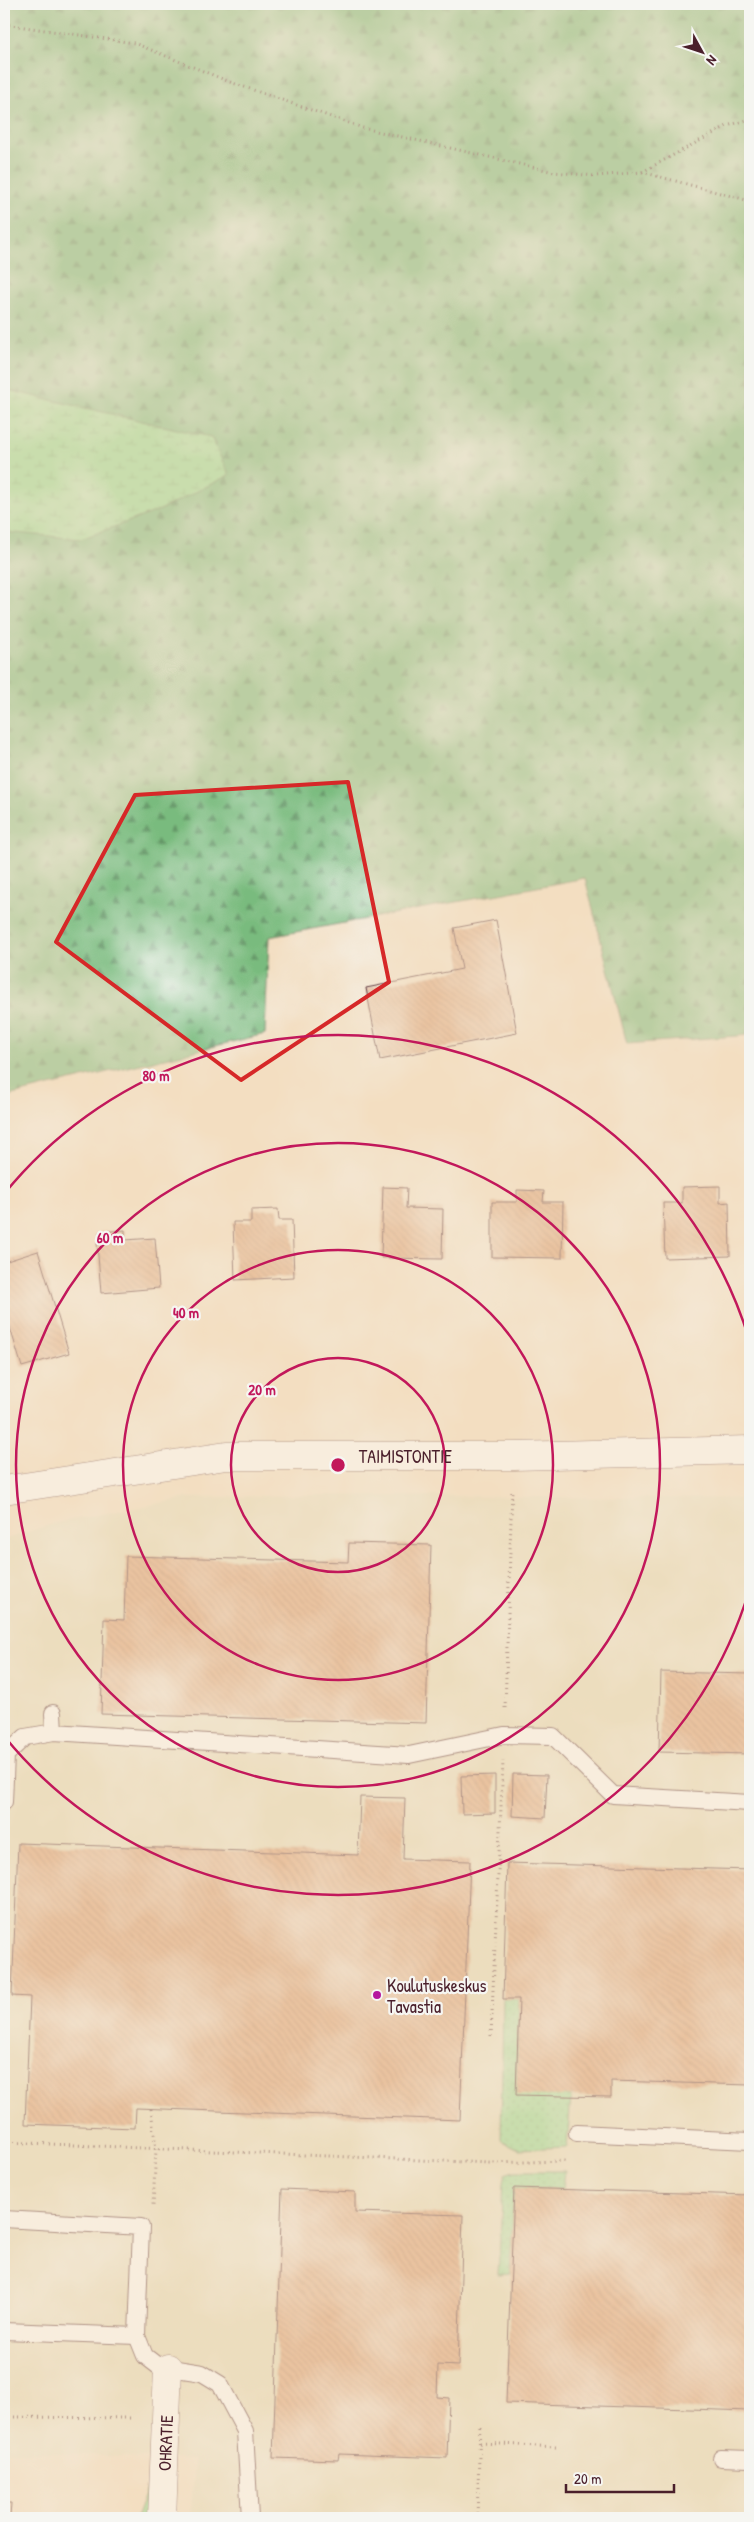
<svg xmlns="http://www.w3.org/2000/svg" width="754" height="2522" font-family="'Patrick Hand',sans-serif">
<defs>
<pattern id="grass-dots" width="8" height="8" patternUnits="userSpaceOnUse" patternTransform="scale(1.25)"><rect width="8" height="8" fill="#97db94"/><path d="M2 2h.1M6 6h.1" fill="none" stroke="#84bc80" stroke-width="1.8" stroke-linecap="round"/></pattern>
<pattern id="forest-firs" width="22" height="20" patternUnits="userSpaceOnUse" patternTransform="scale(1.25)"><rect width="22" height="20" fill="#79bb7e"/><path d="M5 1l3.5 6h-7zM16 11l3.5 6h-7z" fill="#659767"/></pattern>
<pattern id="wetland-marsh" width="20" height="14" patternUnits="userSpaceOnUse" patternTransform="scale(1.25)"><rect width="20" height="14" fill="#97db94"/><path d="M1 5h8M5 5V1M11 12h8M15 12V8" fill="none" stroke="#84bc80"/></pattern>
<pattern id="building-back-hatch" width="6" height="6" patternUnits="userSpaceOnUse" patternTransform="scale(1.25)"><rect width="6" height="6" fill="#e0a277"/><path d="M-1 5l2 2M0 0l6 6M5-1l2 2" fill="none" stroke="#b88362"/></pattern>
</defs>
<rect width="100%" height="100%" fill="#f6f6f2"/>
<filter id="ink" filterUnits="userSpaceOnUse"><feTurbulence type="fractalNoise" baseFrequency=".02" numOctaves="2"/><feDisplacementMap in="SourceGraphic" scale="10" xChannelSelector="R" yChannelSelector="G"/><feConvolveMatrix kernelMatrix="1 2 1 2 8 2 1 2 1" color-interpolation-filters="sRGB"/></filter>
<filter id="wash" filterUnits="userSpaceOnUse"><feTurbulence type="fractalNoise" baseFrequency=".0096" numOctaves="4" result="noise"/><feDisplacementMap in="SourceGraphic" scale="20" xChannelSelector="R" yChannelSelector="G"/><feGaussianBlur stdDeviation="1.12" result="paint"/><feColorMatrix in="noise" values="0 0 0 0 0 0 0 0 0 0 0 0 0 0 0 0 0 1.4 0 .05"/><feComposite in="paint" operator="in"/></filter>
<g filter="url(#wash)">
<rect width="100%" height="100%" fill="#f3dec1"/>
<!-- built -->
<polygon fill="#e5dbba" points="309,1495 750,1499 750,2518 191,2518 194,2460 4,2451 4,1540 55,1523 188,1498"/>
<!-- grass -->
<g fill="url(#grass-dots)" stroke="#707d60">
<polygon points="503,1999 519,1999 516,2094 571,2096 567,2147 519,2149 501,2140"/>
<polygon points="514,2171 565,2171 563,2189 514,2188 510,2274 498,2275 503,2183 505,2174"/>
<polygon points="159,2458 164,2518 136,2518"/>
</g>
<!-- forest -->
<polygon fill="url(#forest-firs)" stroke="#626d54" points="4,4 750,4 750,1035 627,1044 585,878 269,937 265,1034 4,1097"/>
<!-- wetland -->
<polygon fill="url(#wetland-marsh)" stroke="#707d60" points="4,391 12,391 211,437 229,475 160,510 81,539 4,532"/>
<g id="blocks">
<!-- building -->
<g fill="url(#building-back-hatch)">
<polygon points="496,920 517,1033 380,1060 366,988 462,969 454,928"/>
<polygon points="720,1186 720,1203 729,1202 730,1256 665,1258 663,1203 682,1203 682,1187"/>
<polygon points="383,1187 407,1188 406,1208 443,1209 442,1259 381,1258"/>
<polygon points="517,1190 544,1191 543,1202 563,1202 562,1258 492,1257 492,1202 517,1202"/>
<polygon points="278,1209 279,1220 292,1220 294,1277 235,1280 233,1222 251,1222 251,1210"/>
<polygon points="125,1230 125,1240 155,1238 159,1288 101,1293 97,1243 100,1243 99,1232"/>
<polygon points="38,1251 69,1353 22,1367 4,1308 4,1262"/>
<polygon points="349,1543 431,1545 426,1723 101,1714 104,1619 124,1620 126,1556 348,1562"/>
<polygon points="661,1672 750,1674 750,1754 659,1752"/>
<polygon points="513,1774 547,1775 545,1818 512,1816"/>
<polygon points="495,1775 495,1813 462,1814 461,1776"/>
<polygon points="360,1797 405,1798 403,1859 470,1861 460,2120 136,2108 135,2128 25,2124 30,1997 12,1996 18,1843 358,1855"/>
<polygon points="507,1863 750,1870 750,2085 611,2081 611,2097 516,2095 519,1999 503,1999"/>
<polygon points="514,2188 750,2195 750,2411 506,2403"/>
<polygon points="282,2189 355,2192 355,2212 463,2215 458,2366 438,2365 437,2397 449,2398 447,2458 339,2454 338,2460 273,2458"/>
<polygon points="4,2503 11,2503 10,2518 4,2518"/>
</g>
</g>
</g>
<g filter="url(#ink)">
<use href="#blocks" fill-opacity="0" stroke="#633c42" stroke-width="1"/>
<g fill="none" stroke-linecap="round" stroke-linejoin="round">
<!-- lane casing -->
<g stroke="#633c42" stroke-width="18">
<g id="lane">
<polyline points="53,1713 54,1732"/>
<polyline points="4,1802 6,1755 25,1737 54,1732 409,1755 504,1735 553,1736 613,1795 750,1803"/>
<polyline points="577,2133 750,2141"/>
<polyline points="4,2219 141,2227 137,2336 145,2356 158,2366 202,2373 220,2384 245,2431 250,2518"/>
<polyline points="4,2331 137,2336"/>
<polyline points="721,2458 750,2459"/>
</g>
</g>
<!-- street casing -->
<g stroke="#633c42" stroke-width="29">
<g id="street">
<path id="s1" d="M4,1490L226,1456H514L750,1450"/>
<path id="s2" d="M162,2518L168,2368"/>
</g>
</g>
<!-- path -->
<g stroke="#633c42" stroke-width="3" stroke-dasharray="1 4" stroke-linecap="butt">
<polyline points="4,24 134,43 230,82 363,128 554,172 596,176 642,172 750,201"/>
<polyline points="642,172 727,126 750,119"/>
<polyline points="505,1708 512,1489"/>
<polyline points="491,2036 503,1761"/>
<polyline points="151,2109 156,2149 153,2205"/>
<polyline points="4,2142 489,2163 566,2161"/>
<polyline points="4,2417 133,2418"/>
<polyline points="480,2443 557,2447"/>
<polyline points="477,2518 480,2425"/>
</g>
<!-- lane -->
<use href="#lane" stroke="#fff" stroke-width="16"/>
<!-- street -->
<use href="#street" stroke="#fff" stroke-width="28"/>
</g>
</g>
<!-- marked area -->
<path d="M0 0H754V2522H0ZM348,782L389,982L241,1080L56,942L135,795Z" fill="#f3dec1" fill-opacity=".55" fill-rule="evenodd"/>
<path fill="none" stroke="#d62828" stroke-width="4" stroke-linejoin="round" d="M348,782L389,982L241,1080L56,942L135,795Z"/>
<!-- distance rings -->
<g fill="none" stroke="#c2185b" stroke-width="2.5">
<circle cx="338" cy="1465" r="107"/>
<circle cx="338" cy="1465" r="215"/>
<circle cx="338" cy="1465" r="322"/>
<path d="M749 1591A430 430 0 0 1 4 1736M4 1194A430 430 0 0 1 749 1339"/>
</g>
<!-- markers -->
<circle fill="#b5179e" stroke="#f6f6f2" stroke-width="2" cx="377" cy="1995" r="5"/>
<g text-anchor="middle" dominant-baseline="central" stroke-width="4.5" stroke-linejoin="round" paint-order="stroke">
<!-- street labels -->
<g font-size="18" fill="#4a1f2b" stroke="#f6f6f2">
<text stroke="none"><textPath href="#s1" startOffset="404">TAIMISTONTIE</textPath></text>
<text stroke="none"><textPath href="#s2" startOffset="75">OHRATIE</textPath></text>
</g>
<!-- poi labels -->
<g font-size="18" fill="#4a1f2b" stroke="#f6f6f2" text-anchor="start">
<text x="387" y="1985">Koulutuskeskus<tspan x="387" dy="21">Tavastia</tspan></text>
</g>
</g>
<circle cx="338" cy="1465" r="8" fill="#c2185b" stroke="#f6f6f2" stroke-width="2.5"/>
<g font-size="15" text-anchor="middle" font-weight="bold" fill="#c2185b" stroke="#f6f6f2" stroke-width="4.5" stroke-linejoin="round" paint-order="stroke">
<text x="156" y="1081">80 m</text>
<text x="110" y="1243">60 m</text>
<text x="186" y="1318">40 m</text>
<text x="262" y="1395">20 m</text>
</g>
<!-- margin -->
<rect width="754" height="2522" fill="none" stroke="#f6f6f2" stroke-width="20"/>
<!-- north arrow -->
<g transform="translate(702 52) rotate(130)" stroke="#f6f6f2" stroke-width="4" paint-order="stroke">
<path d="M0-4L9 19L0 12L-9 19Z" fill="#4a1f2b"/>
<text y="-8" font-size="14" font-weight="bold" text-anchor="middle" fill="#4a1f2b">N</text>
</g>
<!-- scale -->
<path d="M566 2484v8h108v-8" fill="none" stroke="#4a1f2b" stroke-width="2.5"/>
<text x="574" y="2484" font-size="15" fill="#4a1f2b" stroke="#f6f6f2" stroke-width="4" paint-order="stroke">20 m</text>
</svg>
